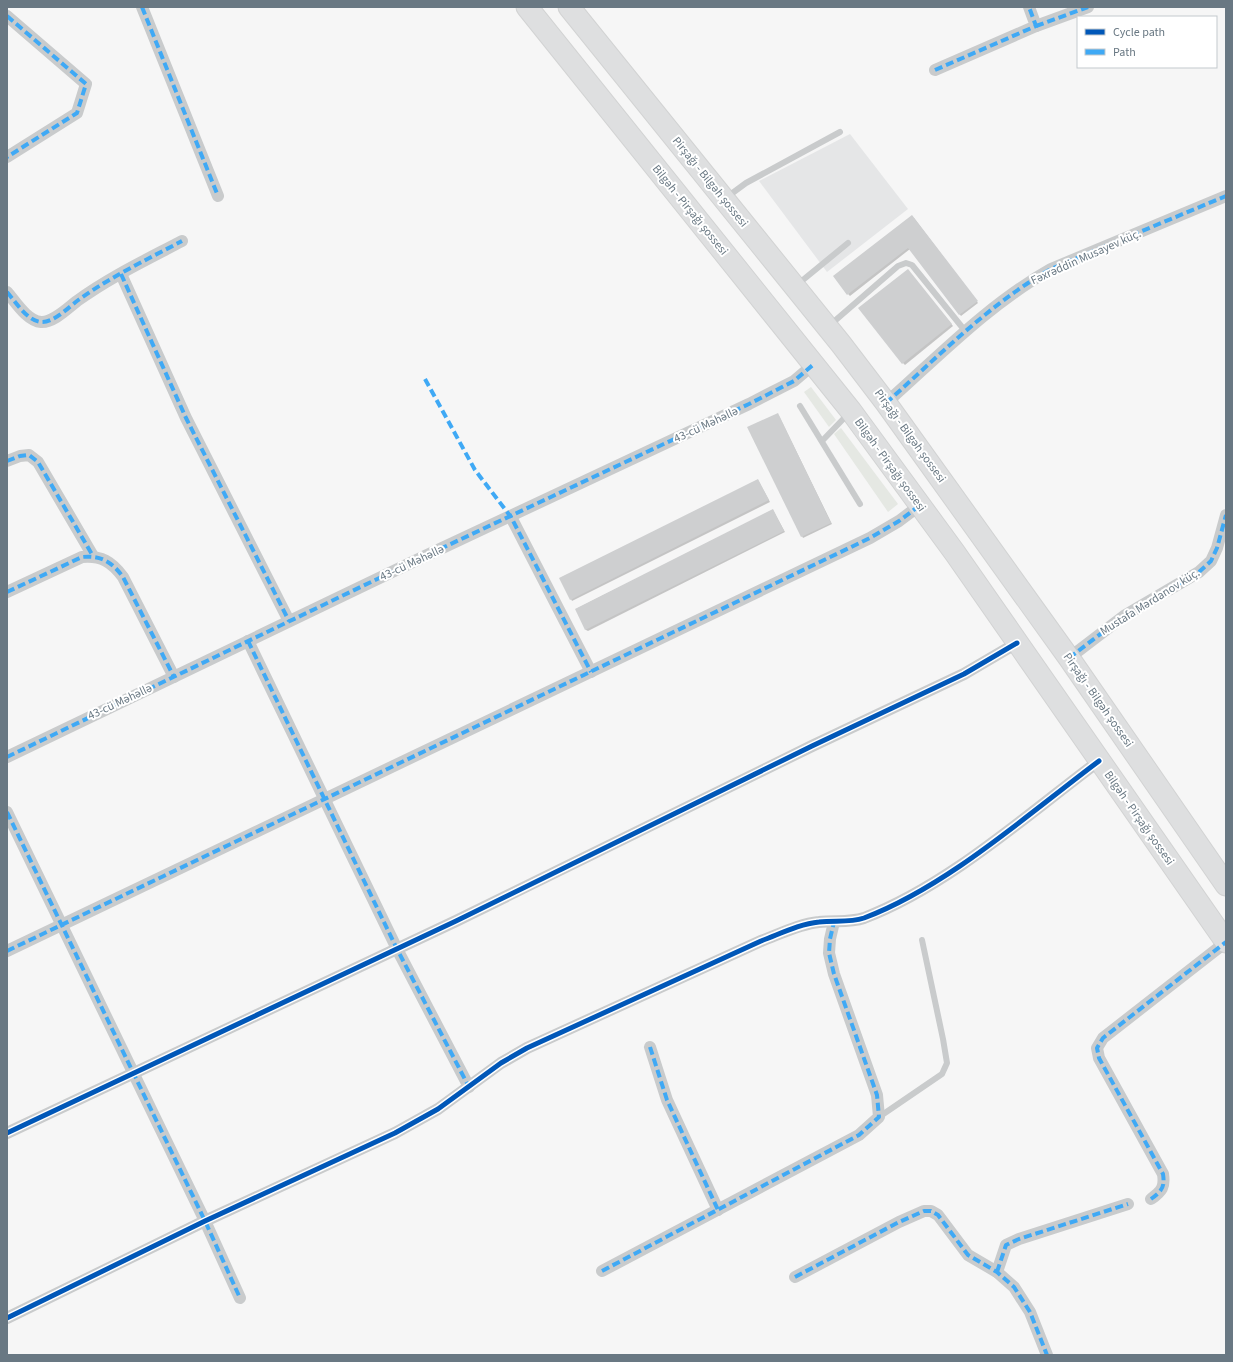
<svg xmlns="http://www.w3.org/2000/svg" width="1233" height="1362" font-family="'Source Sans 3',sans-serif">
<rect width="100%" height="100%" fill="#f6f6f6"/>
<!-- built -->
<polygon fill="#e5e6e7" points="850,134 908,209 827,272 759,181"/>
<!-- green -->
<g fill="#e5e8e3">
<polygon points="811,387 836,420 829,427 804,392"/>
<polygon points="841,428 898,504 888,512 834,434"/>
</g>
<!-- shadow -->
<g fill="#0003">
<polygon points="914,218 978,303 961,316 910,249 850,296 848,294"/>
<polygon points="909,272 953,326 905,365 903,363"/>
<polygon points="779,416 832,524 803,538 749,428"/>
<polygon points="758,480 770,502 572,601 571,599"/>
<polygon points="773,510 785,532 588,631 586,630 576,609"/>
</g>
<!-- building -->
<g fill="#cecfd0">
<polygon points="912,215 978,301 959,315 908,248 847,295 833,276"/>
<polygon points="908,269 952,324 902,364 858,308"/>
<polygon points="778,413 831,523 801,537 747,427"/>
<polygon points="758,479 769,500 570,600 559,578"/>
<polygon points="773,509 784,531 585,630 575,609"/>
</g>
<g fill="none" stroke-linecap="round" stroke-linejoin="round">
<!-- highway casing -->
<g stroke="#d2d3d3" stroke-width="23">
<g id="highway">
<polyline points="527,7 851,411 955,553 1226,942"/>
<polyline points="569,7 841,344 886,403 1069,658 1226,885"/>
</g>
</g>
<!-- lane -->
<g stroke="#c9cbcc" stroke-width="6">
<polyline points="727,197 746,183 840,132"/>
<polyline points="798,284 848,243"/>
<polyline points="830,325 898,266 906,263 912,265 966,332"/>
<polyline points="800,406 860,504"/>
<polyline points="822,441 849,413"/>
<polyline points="879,1117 942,1074 947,1063 943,1039 922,940"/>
</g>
<!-- street -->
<g stroke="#c9cbcc" stroke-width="12">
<polyline points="142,7 218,196"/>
<polyline points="7,16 86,84 77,113 7,157"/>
<polyline points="1036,26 1088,7"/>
<polyline points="935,70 1036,26 1029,7"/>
<polyline points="121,274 186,418 289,621"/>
<path d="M7,292C15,301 27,321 41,322C53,323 68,308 77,301C110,277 146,260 182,241"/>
<path d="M886,403C939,356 989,304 1051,269L1226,196"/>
<polyline points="7,461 20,456 29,455 38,462 93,556"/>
<polyline points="511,517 591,672"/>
<path d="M7,592L82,557C101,555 112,562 123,577L174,677"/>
<polyline points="248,641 397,949 469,1087"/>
<polyline points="1069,658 1124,616 1199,572 1211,561 1217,548 1226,515"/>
<polyline points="7,757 423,557 749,404 794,381 814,364"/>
<polyline points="7,812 205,1221 240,1298"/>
<polyline points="7,951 870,538 899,521 919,506"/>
<polyline points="650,1047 667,1100 718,1210"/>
<polyline points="7,1133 456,921 812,746 964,674 1017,643"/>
<path d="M1151,1199C1162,1191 1165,1187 1163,1174L1099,1058L1097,1048L1103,1038L1226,942"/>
<polyline points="602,1271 859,1135 879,1117 877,1095 834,974 829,953 830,939 834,922"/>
<polyline points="997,1272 1006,1245 1019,1239 1128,1204"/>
<polyline points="795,1277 899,1222 924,1211 931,1211 938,1215 968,1255 997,1272 1014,1287 1030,1312 1047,1355"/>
<path d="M7,1318L205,1221L395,1133L438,1109L501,1063L527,1048L761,941C780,934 799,924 819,922C835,920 849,923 864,918C948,886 1028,814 1099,761"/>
</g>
<!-- highway -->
<use href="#highway" stroke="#dedfe0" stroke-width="21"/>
<!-- quiet -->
<g stroke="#3fa9f5" stroke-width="4" stroke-dasharray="8 4" stroke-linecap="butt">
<polyline points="142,7 218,196"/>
<polyline points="7,16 86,84 77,113 7,157"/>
<polyline points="1036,26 1088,7"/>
<polyline points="935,70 1036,26 1029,7"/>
<polyline points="121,274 186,418 289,621"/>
<path d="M7,292C15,301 27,321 41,322C53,323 68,308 77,301C110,277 146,260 182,241"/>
<polyline points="425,379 475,470 511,517 591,672"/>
<path d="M886,403C939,356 989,304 1051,269L1226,196"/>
<polyline points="7,461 20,456 29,455 38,462 93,556"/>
<path d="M7,592L82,557C101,555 112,562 123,577L174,677"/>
<polyline points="248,641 397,949 469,1087"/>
<polyline points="1069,658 1124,616 1199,572 1211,561 1217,548 1226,515"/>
<polyline points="7,757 423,557 749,404 794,381 814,364"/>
<polyline points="7,812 205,1221 240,1298"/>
<polyline points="7,951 870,538 899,521 919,506"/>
<polyline points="650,1047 667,1100 718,1210"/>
<path d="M1151,1199C1162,1191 1165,1187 1163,1174L1099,1058L1097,1048L1103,1038L1226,942"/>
<polyline points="602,1271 859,1135 879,1117 877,1095 834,974 829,953 830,939 834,922"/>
<polyline points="997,1272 1006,1245 1019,1239 1128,1204"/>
<polyline points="795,1277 899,1222 924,1211 931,1211 938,1215 968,1255 997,1272 1014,1287 1030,1312 1047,1355"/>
</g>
<!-- cycleway casing -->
<g stroke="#fff" stroke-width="8">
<g id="cycleway">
<polyline points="7,1133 456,921 812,746 964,674 1017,643"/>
<path d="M7,1318L205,1221L395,1133L438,1109L501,1063L527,1048L761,941C780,934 799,924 819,922C835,920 849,923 864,918C948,886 1028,814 1099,761"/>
</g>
</g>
<!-- cycleway -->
<use href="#cycleway" stroke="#0057b8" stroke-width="5"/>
</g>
<g text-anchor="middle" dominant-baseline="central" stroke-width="4" stroke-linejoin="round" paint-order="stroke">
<!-- street labels -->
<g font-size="12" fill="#697883" stroke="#fff">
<text transform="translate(710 182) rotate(51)">Pirşağı - Bilgəh şossesi</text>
<text transform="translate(690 210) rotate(51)">Bilgəh - Pirşağı şossesi</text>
<text transform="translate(1086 257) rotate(-24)">Fəxrəddin Musayev küç.</text>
<text transform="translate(706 425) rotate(-25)">43-cü Məhəllə</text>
<text transform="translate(910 436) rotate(54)">Pirşağı - Bilgəh şossesi</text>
<text transform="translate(890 465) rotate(54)">Bilgəh - Pirşağı şossesi</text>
<text transform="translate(412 563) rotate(-25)">43-cü Məhəllə</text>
<text transform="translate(1150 602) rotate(-32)">Mustafa Mərdanov küç.</text>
<text transform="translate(1098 700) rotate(55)">Pirşağı - Bilgəh şossesi</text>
<text transform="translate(120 702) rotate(-25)">43-cü Məhəllə</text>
<text transform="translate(1139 818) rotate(55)">Bilgəh - Pirşağı şossesi</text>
</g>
</g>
<!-- border -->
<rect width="1233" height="1362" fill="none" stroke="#697883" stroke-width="16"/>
<!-- legend -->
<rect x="1077" y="16" width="140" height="52" fill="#ffffff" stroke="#c3c9cd"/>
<rect x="1085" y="29" width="20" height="6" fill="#0057b8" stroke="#c3c9cd"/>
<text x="1113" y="36" font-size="12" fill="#697883">Cycle path</text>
<rect x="1085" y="49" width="20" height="6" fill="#3fa9f5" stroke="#c3c9cd"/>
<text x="1113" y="56" font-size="12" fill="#697883">Path</text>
</svg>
